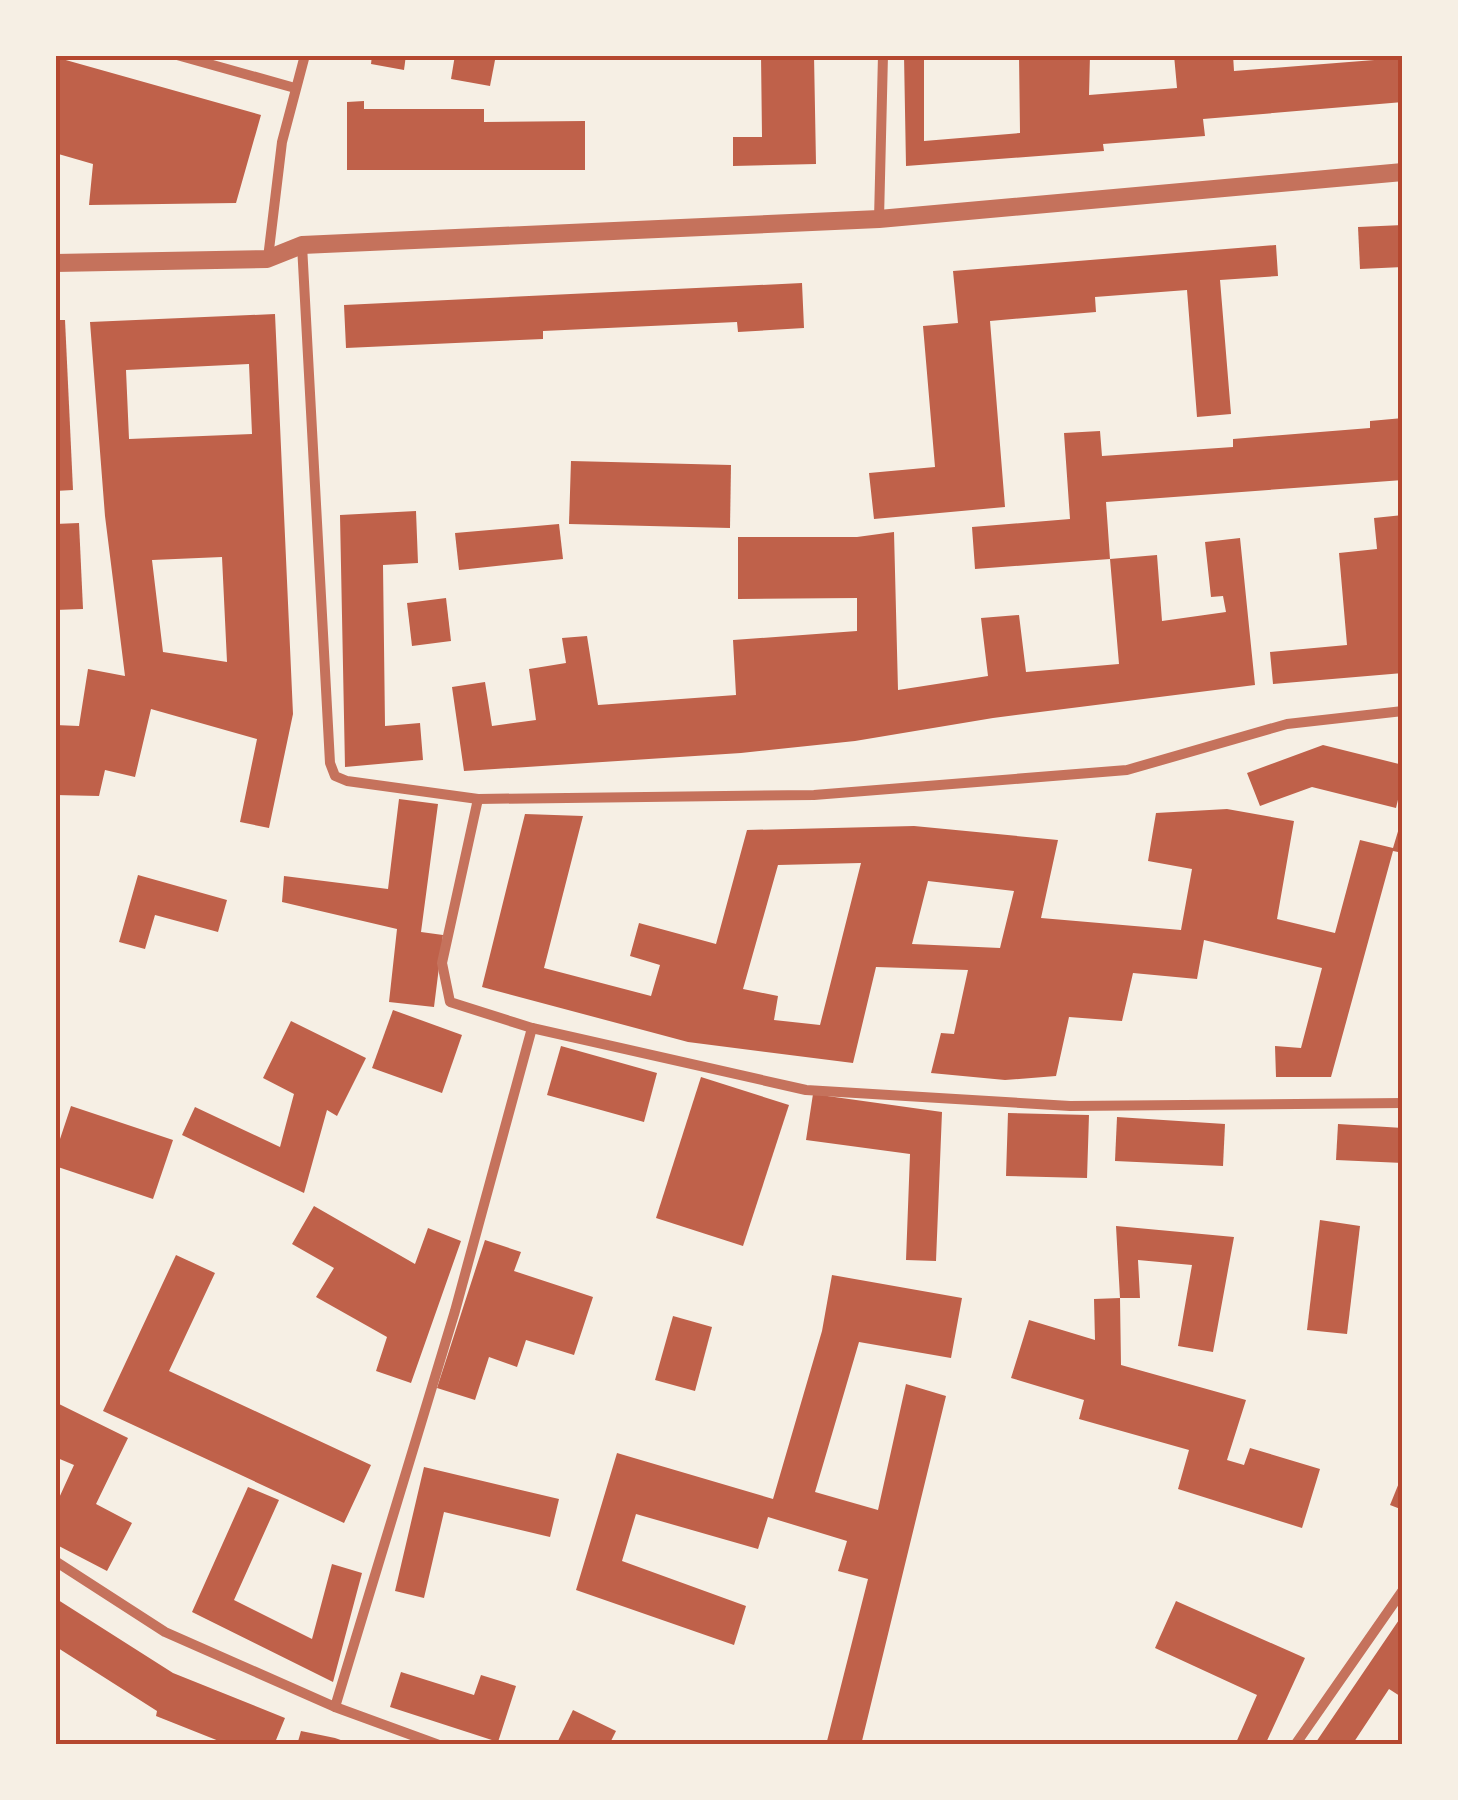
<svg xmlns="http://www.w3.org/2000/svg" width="1458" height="1800" font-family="Barlow,sans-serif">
<rect width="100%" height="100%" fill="#f6efe4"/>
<!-- building -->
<g fill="#bf614a" fill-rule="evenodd">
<polygon points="372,55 406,55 404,70 371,64"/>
<polygon points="455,55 496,55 490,86 451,79"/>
<polygon points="761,55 814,55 816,164 733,166 733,137 762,137"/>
<polygon points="904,55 924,55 924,141 1020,133 1019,55 1090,55 1089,95 1177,88 1174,55 1233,55 1234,71 1387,59 1387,55 1403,55 1403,102 1203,119 1205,136 1103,144 1104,151 906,166"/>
<polygon points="55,57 261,115 236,203 89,205 93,164 55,153"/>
<polygon points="364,101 364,109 484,109 484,122 585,121 585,170 347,170 347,102"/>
<polygon points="1403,225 1403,267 1360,269 1358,227"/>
<polygon points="1276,245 1278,276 1220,280 1231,414 1197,417 1187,290 1095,297 1096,312 990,321 1005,507 874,519 869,473 935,467 923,326 958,323 953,271"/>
<polygon points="802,283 804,328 738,332 737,322 543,331 543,339 346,348 344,305"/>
<path d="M275,314L293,714L269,828L240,822L257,739L151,709L135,777L105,770L99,796L55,795V725L79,726L88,669L125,676L105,516L90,322ZM249,364L252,434L129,439L126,370ZM222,557L227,662L163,652L152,560Z"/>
<polygon points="55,320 65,320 73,490 55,491"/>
<polygon points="1403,418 1403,480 1106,502 1110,559 975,569 972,527 1070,519 1064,433 1100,431 1102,456 1233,447 1233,439 1370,428 1370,421"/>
<polygon points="571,461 731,465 730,528 569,524"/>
<polygon points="416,511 418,563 383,565 385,726 420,723 423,760 345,767 340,515"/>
<polygon points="1403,515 1403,673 1273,684 1270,652 1347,645 1339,553 1377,549 1374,518"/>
<polygon points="79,523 83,609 55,610 55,524"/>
<polygon points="559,524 563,559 459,570 455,533"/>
<polygon points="894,532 898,690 988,676 981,618 1019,615 1026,672 1119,664 1110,559 1157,555 1162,621 1226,612 1223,596 1211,597 1205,542 1240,538 1255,685 993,718 855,741 741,753 464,771 452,687 485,682 492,726 536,720 529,669 566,663 562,638 587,636 598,705 736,695 733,640 857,631 857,598 738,599 738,537 857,537"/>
<polygon points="446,598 451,641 412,646 407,603"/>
<polygon points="1323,745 1403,765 1403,779 1396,808 1312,787 1260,806 1247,773"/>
<polygon points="399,799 438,804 421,932 443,935 434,1007 389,1002 397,929 282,902 284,876 388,889"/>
<path d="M1227,809L1294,821L1277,919L1335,933L1360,840L1393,848L1399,828L1403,829V853L1393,851L1331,1077H1276L1275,1046L1301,1048L1322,968L1204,940L1197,979L1133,973L1122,1021L1069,1017L1056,1076L1005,1080L931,1073L941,1033L954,1034L968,970L876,967L853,1063L688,1042L482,987L525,814L583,816L544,968L651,996L660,965L630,956L639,923L716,944L747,830L914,826L1058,840L1041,918L1181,930L1192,869L1148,861L1156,813ZM861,863L820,1025L774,1020L778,996L743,989L778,865ZM928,881L1014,891L1000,948L912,944Z"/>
<polygon points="138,875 227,900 218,932 155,915 145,949 119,942"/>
<polygon points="393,1010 462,1035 442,1093 372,1068"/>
<polygon points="291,1021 366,1058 337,1116 327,1110 304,1193 182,1135 195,1107 280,1147 294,1094 263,1078"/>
<polygon points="561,1046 657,1073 644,1122 547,1095"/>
<polygon points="701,1077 789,1105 743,1246 656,1218"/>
<polygon points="813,1094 942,1112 936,1261 906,1260 910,1154 806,1140"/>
<polygon points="71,1106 173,1140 153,1199 55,1166 55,1154"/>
<polygon points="1008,1113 1089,1115 1087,1178 1006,1176"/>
<polygon points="1117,1117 1225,1124 1223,1166 1115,1161"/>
<polygon points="1338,1124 1403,1128 1403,1163 1336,1160"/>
<polygon points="314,1206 415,1264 428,1228 461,1241 411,1383 376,1371 387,1337 316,1297 334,1268 292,1244"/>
<polygon points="1320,1220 1360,1226 1347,1334 1307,1330"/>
<polygon points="1116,1226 1234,1237 1213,1352 1178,1346 1192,1265 1138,1260 1140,1298 1120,1298"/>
<polygon points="485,1240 521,1252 514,1271 593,1297 574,1355 526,1340 517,1367 489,1357 475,1400 437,1388"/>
<polygon points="176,1255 215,1273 169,1371 371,1465 344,1523 103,1411"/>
<polygon points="832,1275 962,1298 951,1358 859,1342 815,1492 878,1510 906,1384 946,1396 861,1745 826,1745 868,1579 838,1571 847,1541 768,1517 758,1549 636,1514 622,1561 746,1606 734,1645 576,1590 617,1453 773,1499 822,1331"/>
<polygon points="1120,1298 1121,1365 1246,1400 1227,1460 1244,1465 1250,1448 1320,1469 1302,1528 1178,1489 1189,1450 1079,1419 1084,1400 1011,1378 1029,1320 1095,1340 1094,1299"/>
<polygon points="673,1316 712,1327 695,1391 655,1380"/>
<polygon points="55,1402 128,1438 96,1504 132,1523 107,1571 55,1544 55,1496 59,1498 74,1465 55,1457"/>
<polygon points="424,1467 559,1499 550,1537 444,1512 424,1598 395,1591"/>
<polygon points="1403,1473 1403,1510 1390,1505"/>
<polygon points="248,1487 279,1500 234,1600 312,1639 332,1564 362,1573 333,1682 192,1612"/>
<polygon points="55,1598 173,1673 285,1718 274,1745 229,1745 156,1716 157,1711 58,1648 55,1654"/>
<polygon points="1176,1601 1305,1658 1265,1745 1235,1745 1257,1695 1155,1648"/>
<polygon points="1403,1614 1403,1698 1389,1689 1352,1745 1314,1745"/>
<polygon points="401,1672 474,1695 481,1675 516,1686 498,1742 390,1707"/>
<polygon points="573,1710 616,1731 609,1745 556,1745"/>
<polygon points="301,1731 335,1738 355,1745 297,1745"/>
</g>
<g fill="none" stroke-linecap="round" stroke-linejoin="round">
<!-- minor -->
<g stroke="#c5725c" stroke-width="10">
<polyline points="177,55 295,88"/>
<polyline points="879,219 883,55"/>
<polyline points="302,245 330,763 335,776 347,781 478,799 814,795 1127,770 1287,724 1403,711"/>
<polyline points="268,258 282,142 305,55"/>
<polyline points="478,799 442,963 450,1002 532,1028 806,1090 1070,1106 1403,1103"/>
<polyline points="55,1561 165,1632 335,1707 439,1745"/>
<polyline points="335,1707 455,1311 532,1028"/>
<polyline points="1295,1745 1403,1590"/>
</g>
<!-- tertiary -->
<polyline stroke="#c5725c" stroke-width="18" points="55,263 267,259 302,245 879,219 1403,172"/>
</g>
<!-- border -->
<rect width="1458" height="1800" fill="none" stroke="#f6efe4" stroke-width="115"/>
<rect x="58" y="58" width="1342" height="1684" fill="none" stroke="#b5482f" stroke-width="4"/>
</svg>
